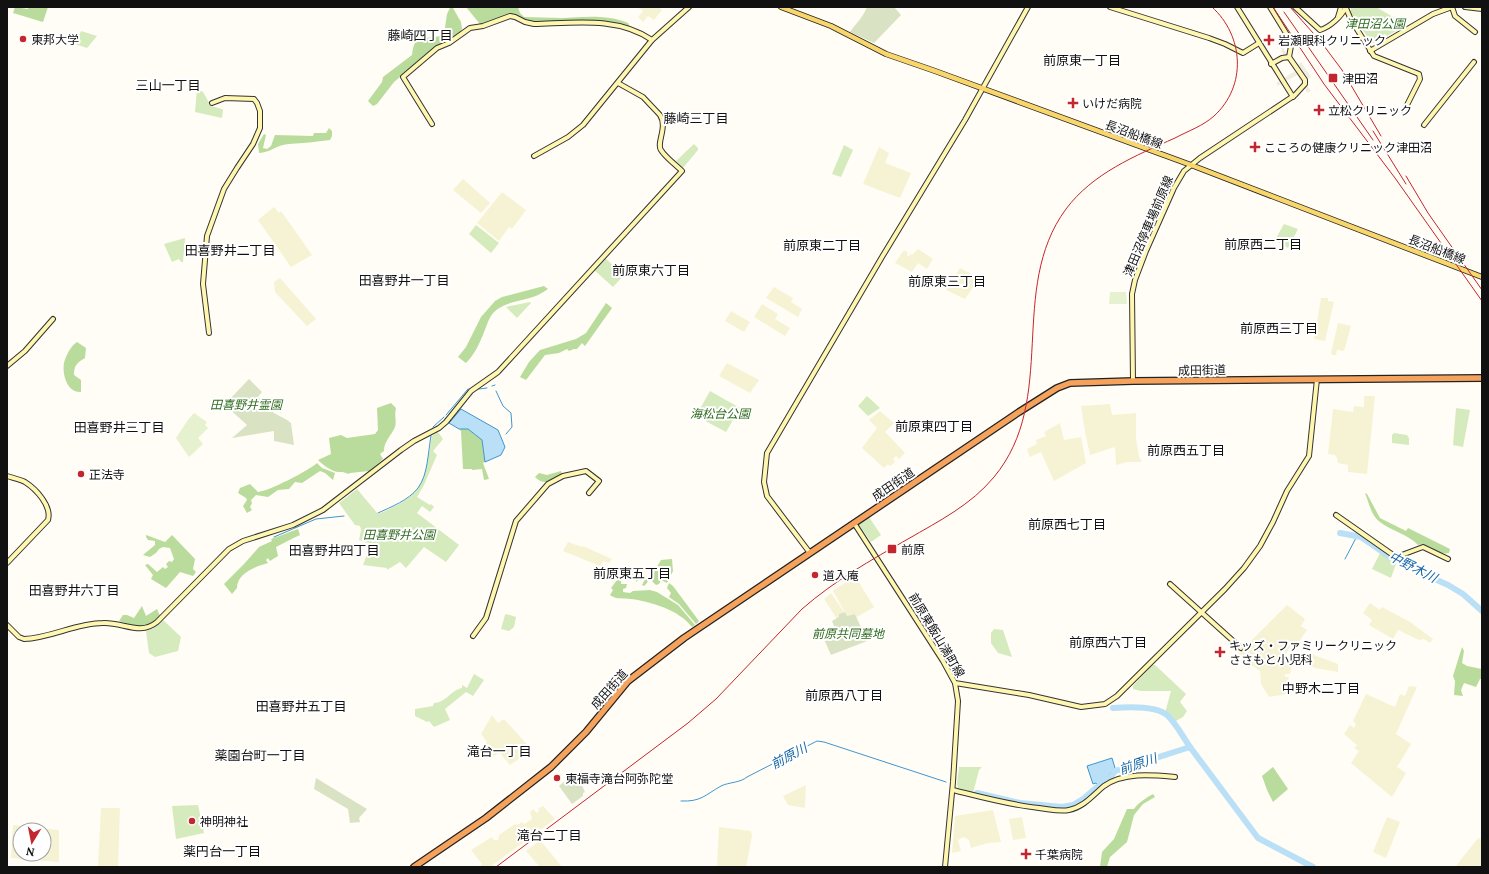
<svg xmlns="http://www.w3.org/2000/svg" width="1489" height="874" font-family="Lora,'Noto Sans JP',serif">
<rect width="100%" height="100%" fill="#fffdf5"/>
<!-- farmland -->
<g fill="#f6f3d4" fill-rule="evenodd">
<polygon points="638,7 659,7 662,10 654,20 648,16 643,22 638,17 643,11"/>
<polygon points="879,147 889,153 885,163 911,173 900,198 863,184"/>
<polygon points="463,179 490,203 481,213 453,190"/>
<polygon points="502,192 526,210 512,229 509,227 499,241 477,223"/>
<polygon points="274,207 279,213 281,211 312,255 291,267 258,220"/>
<polygon points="918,249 933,259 927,269 918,263 912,272 895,263 904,250 908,253 907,255 909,257 910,254 912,255"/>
<polygon points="960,268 979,278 965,299 946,290"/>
<polygon points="280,278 316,319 307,326 275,292 274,282"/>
<polygon points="774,287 793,298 791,302 802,309 798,317 766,298"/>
<polygon points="1321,298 1328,298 1328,301 1334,302 1325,341 1314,339"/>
<polygon points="762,304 778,314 775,319 790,328 785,336 754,317"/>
<polygon points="731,311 750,322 744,332 725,321"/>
<polygon points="1338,323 1351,326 1344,351 1337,350 1336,355 1332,355 1331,353"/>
<polygon points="727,363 759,380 750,393 719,376"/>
<polygon points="1364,396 1375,396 1367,474 1348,472 1348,465 1338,463 1337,458 1335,455 1328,454 1333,409 1353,412 1354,406 1364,407"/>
<polygon points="1110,404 1112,415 1136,413 1136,438 1139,457 1142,462 1127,462 1116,465 1115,447 1090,455 1085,432 1081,406"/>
<polygon points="880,411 894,423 885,432 905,453 899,459 896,456 893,459 895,462 890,466 888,464 884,468 862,448 877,428 869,420"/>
<polygon points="1060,423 1064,440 1081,437 1086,463 1054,481 1041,452 1030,457 1027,449 1037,444 1036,440 1046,436 1044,432"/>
<polygon points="568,542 582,547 583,546 612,559 609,563 603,561 600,566 563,551"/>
<polygon points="855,576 874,607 857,617 855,614 847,616 833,591"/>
<polygon points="831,593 844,612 839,614 840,617 837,619 824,599"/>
<polygon points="1370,603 1380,610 1382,607 1410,622 1433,639 1430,643 1424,639 1419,640 1398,630 1393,639 1369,625 1372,620 1363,613"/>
<polygon points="1287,605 1305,619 1301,626 1307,630 1296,646 1291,645 1284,658 1293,662 1290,674 1285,674 1285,677 1289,677 1287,687 1311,690 1269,697 1261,684 1260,671 1237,655"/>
<polygon points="1311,654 1338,664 1338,672 1315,668 1308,665"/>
<polygon points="1409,686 1417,687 1396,734 1411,744 1397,767 1406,773 1392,797 1351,763 1359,751 1354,748 1357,745 1344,734 1350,725 1354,728 1356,724 1353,721 1366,694 1395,707 1400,694 1405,696"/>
<polygon points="492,715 498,723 502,720 505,720 532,750 510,765 500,753 494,756 492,754 486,759 479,750 487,742 481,734"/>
<polygon points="806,785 805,808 788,805 783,796"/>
<polygon points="543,806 555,819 490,867 479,867 482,864 471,850 492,837 494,840 498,840 499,835 515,824 517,825 522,822 524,824 532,819 530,812 533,809 537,813 539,811 538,809"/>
<polygon points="101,808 120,808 118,867 98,867"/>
<polygon points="993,810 1001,842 988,843 971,848 969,840 963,837 958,840 961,851 952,853 955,816"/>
<polygon points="1022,817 1026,838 1013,840 1009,819"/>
<polygon points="1387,817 1400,822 1386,858 1373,852"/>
<path d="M13,825L59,830V862L11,858ZM20,830H44V854H20Z"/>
<polygon points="719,827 751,831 752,836 746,867 717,867"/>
<polygon points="1478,838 1482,840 1482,867 1459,867 1456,866"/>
<polygon points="540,840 562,867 540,867 526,851"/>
</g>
<!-- green -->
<g fill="#d5ebbd">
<polygon points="1351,7 1376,7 1407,25 1387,36 1385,34 1375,39 1376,43 1371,42 1351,13"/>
<polygon points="81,31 97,36 87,48 75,44"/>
<polygon points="197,89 203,92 211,106 222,109 223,110 222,118 195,112"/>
<polygon points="694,144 698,148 698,150 683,168 676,161"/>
<polygon points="844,145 853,150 841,177 832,174"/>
<polygon points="1284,224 1298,229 1288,248 1275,240"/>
<polygon points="476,225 499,243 491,253 469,234"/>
<polygon points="185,238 183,262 181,262 179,259 172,262 164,244"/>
<polygon points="605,258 624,275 613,287 594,270"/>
<polygon points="530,302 531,303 517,318 506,307"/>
<polygon points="710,391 740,408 726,432 696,416"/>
<polygon points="867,396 880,408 868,416 858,406"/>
<polygon points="1456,408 1470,410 1463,447 1453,445"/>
<path d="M438,432L443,439L433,451L437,455L424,485L417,497L430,505L431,504L434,507L430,512L422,506L417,513L459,545L446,562L424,547L406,568L400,562L387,570V568L363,565L371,544L359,540L361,530L360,526L355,525L339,503L357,489L378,514C426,494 424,483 432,436Z"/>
<polygon points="1394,433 1407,435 1409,438 1409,445 1392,443 1392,435"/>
<polygon points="869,517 881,535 871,542 858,524"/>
<polygon points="1380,553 1397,561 1391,578 1372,569"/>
<polygon points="506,614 516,617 514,627 509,631 501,629 505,615"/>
<polygon points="163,620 181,637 178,651 155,657 149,653 146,631 154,628"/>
<polygon points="994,629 1003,630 1012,657 998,653 991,643 991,633"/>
<polygon points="1152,665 1155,665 1186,694 1180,702 1187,711 1183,717 1174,722 1165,713 1171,691 1141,691 1133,689 1133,686"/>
<path d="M474,674L484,680L473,696L466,692L445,709L450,720L434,727L429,721L427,722L415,716V709L433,706L434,703C447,702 451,690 462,688V685L467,688Z"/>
<polygon points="959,767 982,767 979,770 973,793 958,789 957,784"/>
<polygon points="198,805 204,833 176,839 172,806"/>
</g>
<!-- forest -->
<g fill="#b9dc9c">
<polygon points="15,7 28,9 28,7 48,7 43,22 13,13"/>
<path d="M466,7H518L520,13L524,17C536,17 549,18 561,18C583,17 607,14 628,23L630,27C607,17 560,22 534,22L524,20L515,15L480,24Z"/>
<path d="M450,8H453L461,22L462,29L458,35L436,47L394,82L377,104L373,106L368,101L382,82L383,77L412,55C415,28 427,43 444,34L447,14Z"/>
<path d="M329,128L332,131V136L330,140C316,142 303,143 289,144C278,144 270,153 259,153L258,144L264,134L266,135L263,148L267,149L271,146L275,135L313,136L314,133H326Z"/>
<path d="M544,286L548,289C530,303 509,298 494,312C488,318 486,329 482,337C478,347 473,356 466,363L458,357L466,347L481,317L495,301L502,297Z"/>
<polygon points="606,303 612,308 585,346 582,343 577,349 574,349 569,351 567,349 559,353 545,355 526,380 520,377 529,362 540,350 576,339 586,333"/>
<path d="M77,342L86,348L85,358C77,363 74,365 74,375L81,380V392C67,393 62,374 64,363C66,355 71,346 77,342Z"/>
<path d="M391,403L396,408C394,414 397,422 395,427C391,436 384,441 384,451L380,454L383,459L369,471L350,473L348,474C344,472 343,472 338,472C331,471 323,465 318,460L331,454L329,438L341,435L347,438L375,434L378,430L377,408Z"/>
<polygon points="463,428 468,429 482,440 485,462 483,463 489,479 484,480 482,469 472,470 472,469 463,469 461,431 459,429"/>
<path d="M317,463L322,468L335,473L333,480L325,473L320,471L302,483L295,482L289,489L278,490L268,497L256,495L251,500L252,503L250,507L252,510L247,513L243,506L247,500L246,498L238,493L240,488L250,484L258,492C269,491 308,471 317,463Z"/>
<path d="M561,471L562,475C551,480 545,487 535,477L539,473L547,475Z"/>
<path d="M1365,493L1367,494L1380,518L1406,531L1408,528L1450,549L1449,553C1437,556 1429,542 1418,545C1407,533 1384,529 1375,517C1370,510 1368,500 1365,493Z"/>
<path d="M298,529L300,535C291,539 284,543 276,547L278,556L270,561L268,558L266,560L268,563C257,566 237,573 237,588L232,594L224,584L244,564L259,547L272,541L271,539Z"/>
<polygon points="146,535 165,542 172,535 195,559 193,569 196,572 193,576 180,572 166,588 151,579 153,575 145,565 148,564 157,572 163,567 165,569 168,567 166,564 169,561 172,562 174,559 170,548 163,547 159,549 156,553 150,557 143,555 155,545 155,541 148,540 146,537"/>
<polygon points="672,559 673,571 667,583 661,580 659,584 656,585 650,579 661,560"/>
<path d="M629,566L637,571L636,574L639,575L641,574L649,578L647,583L644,586L642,585L645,579L641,577L636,582V575H630V577H621V584H627L626,588L623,589V592L630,593L633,591L650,590L657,592L678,605L695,625L692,627C679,610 652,602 631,599C624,598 616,600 610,595L613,590L611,588L627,567Z"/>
<polygon points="669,583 673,586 699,621 696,624 679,604 669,597 671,593 667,588"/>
<path d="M142,606L146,616L157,609L160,616C145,630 137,627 119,621L123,615H127L134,618Z"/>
<polygon points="1462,647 1464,651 1462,663 1467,666 1482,669 1482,679 1480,679 1476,687 1464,683 1461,690 1463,696 1454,695 1455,681 1453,676"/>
<polygon points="1273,767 1288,789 1273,802 1267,790 1262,776"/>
<path d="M1153,794L1155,797L1143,804L1134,815L1127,842L1110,857L1107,867H1100L1102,852L1114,839L1127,809H1134C1139,802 1146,798 1153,794Z"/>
</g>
<!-- cemetery -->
<g fill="#d9e3c4">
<path d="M867,7H894L901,15L874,43L850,32C857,22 862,19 867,7Z"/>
<polygon points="249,379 262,392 258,397 274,413 287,420 291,423 294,445 274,441 274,431 232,438 247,425 226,406 227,402"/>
<polygon points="845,612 847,616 855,614 867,641 831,655 823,637 835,628 832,621 839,617 839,614"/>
<polygon points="578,777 585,792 583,793 583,796 572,804 559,786 567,779 572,784"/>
<polygon points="316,778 367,809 359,818 360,822 350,823 348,809 314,789"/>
</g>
<!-- pitch -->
<g fill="#e6f2cf">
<polygon points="1110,292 1126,292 1127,304 1109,304"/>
<polygon points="194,413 207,422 205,425 208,428 198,438 203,444 189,457 176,438 188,420"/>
</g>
<!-- plaza -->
<polygon fill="#f1ede2" points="1282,46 1293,63 1297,65 1301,62 1311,77 1304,81 1311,91 1307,93 1297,75 1278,86 1276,83 1295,71 1281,51 1282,50 1280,47"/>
<!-- water -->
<g fill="#b9e0f7" stroke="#3f96cf">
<polygon points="461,409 498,430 505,447 501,455 485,462 482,440 468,429 459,429 449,423"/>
<polygon points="1112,758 1115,768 1112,771 1107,778 1098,785 1096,783 1093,784 1087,766"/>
</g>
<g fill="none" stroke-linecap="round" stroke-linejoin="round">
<!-- stream -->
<g stroke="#3f96cf" stroke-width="1">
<polyline points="492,386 495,385"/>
<polyline points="479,389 487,388"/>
<polyline points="496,391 503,406 511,413 512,427 506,434"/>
<polyline points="446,415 468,389"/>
<polyline points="433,427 444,417"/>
<path d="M378,513C391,507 409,500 418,488C428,475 428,452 431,436"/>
<polyline points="274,537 316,519 344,516"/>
<polyline points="1345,559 1357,536"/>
<path d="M681,801C701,802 705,795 721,786C729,782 740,783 747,777L817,741L824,742L946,782"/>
</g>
<!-- river -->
<g stroke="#b9e0f7" stroke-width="6">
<polyline points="1340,533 1361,537 1390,557 1417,568 1437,580 1448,585 1463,594 1482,611"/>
<path d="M1113,708C1126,707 1155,705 1167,715C1176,723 1183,737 1190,747"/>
<polyline points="977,793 1020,803 1062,807 1073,805 1083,799 1102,783 1110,778 1115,771 1190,747 1258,838 1313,867"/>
</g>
<!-- secondary casing -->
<g stroke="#333" stroke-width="6">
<g id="secondary">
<polyline points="1110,7 1209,38 1225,44 1243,53 1259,43"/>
<polyline points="1237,7 1293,97"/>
<polyline points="1270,7 1289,38 1291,46 1289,57"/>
<path d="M1295,7L1320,30C1330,27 1341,17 1346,7"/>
<polyline points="1452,7 1455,16 1475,32"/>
<polyline points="1465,7 1482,9"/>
<polyline points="1346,8 1351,20 1374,56 1419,74 1420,79 1404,111"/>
<polyline points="1338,17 1341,7"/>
<polyline points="1370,51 1433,14 1452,7"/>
<path d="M432,124L403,77L437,48L449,43L470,28L483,26L510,16L515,17L525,22L534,24C573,23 618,16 652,40"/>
<polyline points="1424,125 1474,62"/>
<polyline points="534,156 568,137 583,125 652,40 689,7"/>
<polyline points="209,333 203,284 207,236 224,189 237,168 253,144 260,128 260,111 257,103 254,99 225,98 212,103"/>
<polyline points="7,366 25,351 53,319"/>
<polyline points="1133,381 1132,294 1135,280 1146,251 1174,188 1184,171 1200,158 1295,95 1305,84 1305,80 1289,57 1282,58 1271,64"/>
<path d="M7,476C13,478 19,479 25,482C36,489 52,506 48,520L7,563"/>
<polyline points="1336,515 1393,555 1399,556 1423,547 1448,559"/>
<polyline points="854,523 943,661 955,683 958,701 953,782 945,867"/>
<polyline points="810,553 767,496 764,482 767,453 882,257 965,120 1028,7"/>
<polyline points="1170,584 1241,648"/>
<path d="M7,625L19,637L24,639C51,638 76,623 103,623C123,622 140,636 157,622L229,549L243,541L293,525L323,510L401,450L414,441L439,428L446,422L471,391L498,372L682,171C676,165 665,157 661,150C656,143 668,127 660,115L643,97L618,83"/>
<polyline points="473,636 486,618 516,521 548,484 563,476 586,471 599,481 589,493"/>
<polyline points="955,683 1029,695 1081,707 1105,704 1117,696 1225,589 1244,568 1260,546 1273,522 1287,491 1309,456 1317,379"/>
<path d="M953,790C981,797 1010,805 1039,808C1049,809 1059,812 1069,810C1084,807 1093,795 1104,786C1124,772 1152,775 1175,777"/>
</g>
</g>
<!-- primary casing -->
<g stroke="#222" stroke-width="6">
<polyline id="primary" points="781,7 831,26 886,54 935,71 1191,165 1482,277"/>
</g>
<!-- highway casing -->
<g stroke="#222" stroke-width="8">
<polyline id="highway" points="414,867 486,818 551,767 586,732 628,681 684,638 1019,412 1057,388 1070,383 1133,381 1482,378"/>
</g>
<!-- secondary -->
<use href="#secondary" stroke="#fff6b0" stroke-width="4"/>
<!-- primary -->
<use href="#primary" stroke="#f9d66b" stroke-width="4.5"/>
<!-- highway -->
<use href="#highway" stroke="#f5a25d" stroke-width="5.5"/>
<!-- rail -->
<g stroke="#c4262e" stroke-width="1">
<polyline points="1273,7 1324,84 1395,178 1482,301"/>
<polyline points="1290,7 1321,42 1342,70 1381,136"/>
<polyline points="1284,12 1373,140"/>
<polyline points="1373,131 1406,184"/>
<polyline points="1406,176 1428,213 1482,290"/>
<path d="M496,867L688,723L716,699L802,609C834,581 871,560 908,539C939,521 971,505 994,477C1059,399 1007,289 1066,209C1093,173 1135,156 1175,138C1188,131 1203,126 1214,116C1247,86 1244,36 1212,7"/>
</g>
</g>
<!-- markers -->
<g fill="#c4262e" stroke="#fff" stroke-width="1.5">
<circle cx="23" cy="39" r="4"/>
<path d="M1267 34h4v4h4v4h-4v4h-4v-4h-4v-4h4z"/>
<rect x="1328" y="73" width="10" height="10" rx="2"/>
<path d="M1071 97h4v4h4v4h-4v4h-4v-4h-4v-4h4z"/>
<path d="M1317 104h4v4h4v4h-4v4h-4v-4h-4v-4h4z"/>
<path d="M1253 141h4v4h4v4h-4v4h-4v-4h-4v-4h4z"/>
<circle cx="81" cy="474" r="4"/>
<rect x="887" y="544" width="10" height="10" rx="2"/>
<circle cx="815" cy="575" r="4"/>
<path d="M1218 646h4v4h4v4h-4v4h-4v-4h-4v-4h4z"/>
<circle cx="557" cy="778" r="4"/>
<circle cx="192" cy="821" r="4"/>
<path d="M1024 848h4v4h4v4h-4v4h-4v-4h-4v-4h4z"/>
</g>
<g text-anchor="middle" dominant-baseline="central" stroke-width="4" stroke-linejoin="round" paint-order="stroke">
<!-- park labels -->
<g font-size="12" font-style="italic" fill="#2f6b1f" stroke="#fff">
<text x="1375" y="23">津田沼公園</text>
<text x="246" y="404">田喜野井霊園</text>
<text x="720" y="413">海松台公園</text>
<text x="399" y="534">田喜野井公園</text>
<text x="848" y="633">前原共同墓地</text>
</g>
<!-- poi labels -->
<g font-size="12" fill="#111" stroke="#fff" text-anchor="start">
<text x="31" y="39">東邦大学</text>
<text x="1278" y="40">岩瀬眼科クリニック</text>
<text x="1342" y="78">津田沼</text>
<text x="1082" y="103">いけだ病院</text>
<text x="1328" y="110">立松クリニック</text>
<text x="1264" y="147">こころの健康クリニック津田沼</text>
<text x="89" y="474">正法寺</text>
<text x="901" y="549">前原</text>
<text x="823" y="575">道入庵</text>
<text x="1229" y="645">キッズ・ファミリークリニック<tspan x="1229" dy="14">ささもと小児科</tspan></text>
<text x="565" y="778">東福寺滝台阿弥陀堂</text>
<text x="200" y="821">神明神社</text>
<text x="1035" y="854">千葉病院</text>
</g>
<!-- street labels -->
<g font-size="12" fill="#111" stroke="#fff">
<text transform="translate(1134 134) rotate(20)">長沼船橋線</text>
<text transform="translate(1148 226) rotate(-67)">津田沼停車場前原線</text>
<text transform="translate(1437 249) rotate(21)">長沼船橋線</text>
<text transform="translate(1202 370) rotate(-1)">成田街道</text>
<text transform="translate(893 484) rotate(-34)">成田街道</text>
<text transform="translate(937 635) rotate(59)">前原東飯山満町線</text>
<text transform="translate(609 689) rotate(-48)">成田街道</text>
</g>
<!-- neighbourhood labels -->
<g font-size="13" fill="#111" stroke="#fff">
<text x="420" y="35">藤崎四丁目</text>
<text x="1082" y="60">前原東一丁目</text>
<text x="168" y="85">三山一丁目</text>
<text x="696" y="118">藤崎三丁目</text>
<text x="1263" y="244">前原西二丁目</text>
<text x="822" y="245">前原東二丁目</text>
<text x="230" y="250">田喜野井二丁目</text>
<text x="651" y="270">前原東六丁目</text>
<text x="404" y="280">田喜野井一丁目</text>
<text x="947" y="281">前原東三丁目</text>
<text x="1279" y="328">前原西三丁目</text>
<text x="934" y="426">前原東四丁目</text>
<text x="119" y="427">田喜野井三丁目</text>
<text x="1186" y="450">前原西五丁目</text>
<text x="1067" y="524">前原西七丁目</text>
<text x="334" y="550">田喜野井四丁目</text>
<text x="632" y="573">前原東五丁目</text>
<text x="74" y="590">田喜野井六丁目</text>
<text x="1108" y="642">前原西六丁目</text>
<text x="1321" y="688">中野木二丁目</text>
<text x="844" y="695">前原西八丁目</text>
<text x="301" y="706">田喜野井五丁目</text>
<text x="499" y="751">滝台一丁目</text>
<text x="260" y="755">薬園台町一丁目</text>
<text x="549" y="835">滝台二丁目</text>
<text x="222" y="851">薬円台一丁目</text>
</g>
<!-- water labels -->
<g font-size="13" font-style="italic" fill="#1768a6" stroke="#fff">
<text transform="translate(1413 567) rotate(27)">中野木川</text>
<text transform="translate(789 756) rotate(-28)">前原川</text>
<text transform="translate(1138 764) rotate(-19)">前原川</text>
</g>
</g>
<!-- border -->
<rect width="1489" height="874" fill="none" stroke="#111111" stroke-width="16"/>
<!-- north arrow -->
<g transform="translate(32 842) rotate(190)"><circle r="19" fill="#ffffff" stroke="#a0a0a0"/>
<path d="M0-3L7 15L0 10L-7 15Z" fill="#c4262e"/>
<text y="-6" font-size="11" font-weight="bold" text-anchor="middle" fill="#111111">N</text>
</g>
</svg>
